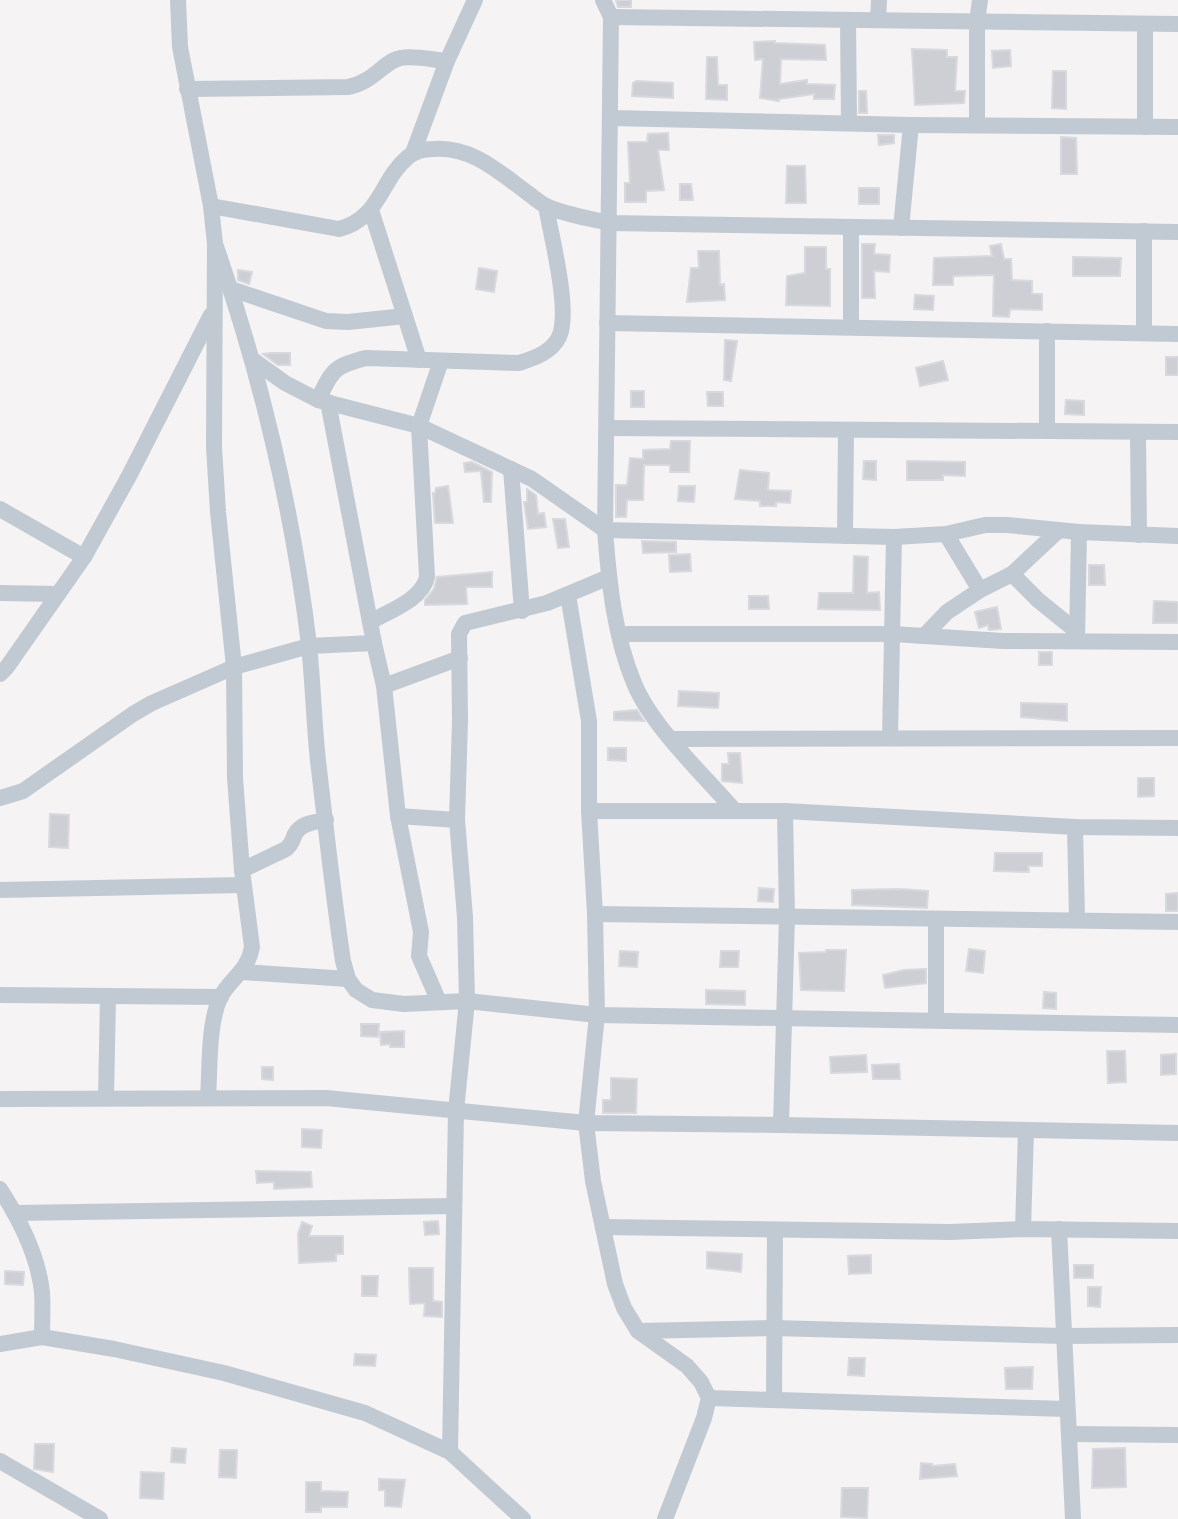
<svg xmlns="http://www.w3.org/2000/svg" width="1178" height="1519" font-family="'Fira Sans',sans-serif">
<rect width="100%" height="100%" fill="#f5f3f3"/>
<!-- building -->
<g fill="#cdcfd5" stroke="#d7d9de" stroke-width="2">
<polygon points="616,0 631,0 631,7 618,7"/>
<polygon points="775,41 775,43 825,45 826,60 781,59 780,84 807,80 807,84 835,85 834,99 814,99 814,94 779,99 779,101 760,98 763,59 755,60 754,42"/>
<polygon points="912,49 947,50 947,57 957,57 955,91 965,91 964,103 915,105"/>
<polygon points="1010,50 1011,66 993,68 992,51"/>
<polygon points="707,57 717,57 718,85 727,85 727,100 706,99"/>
<polygon points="1053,71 1066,71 1066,109 1052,108"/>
<polygon points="637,81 673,83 673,98 632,96 633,83"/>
<polygon points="859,91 866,91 867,113 859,113"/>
<polygon points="668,133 669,150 658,150 664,190 646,191 646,202 625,202 625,183 630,183 628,142 647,142 648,134"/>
<polygon points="878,135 894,135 894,143 879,145"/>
<polygon points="1061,137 1076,138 1077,174 1061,174"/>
<polygon points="787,166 805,166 806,203 786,203"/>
<polygon points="680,184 691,184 693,200 680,200"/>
<rect x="859" y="188" width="20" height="16"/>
<polygon points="862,244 875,244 874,254 890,255 889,272 874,271 875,298 862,298"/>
<polygon points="1001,244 1004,259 1011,259 1012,280 1032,281 1032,294 1042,294 1042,310 1010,309 1009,317 993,316 994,275 953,276 953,285 933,285 934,258 992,256 990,246"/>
<polygon points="805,247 826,247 826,269 830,269 830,306 786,305 787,276 805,273"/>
<polygon points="698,251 719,251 720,285 724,284 725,300 687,302 691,268 699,268"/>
<polygon points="1073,257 1121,258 1120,276 1073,276"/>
<polygon points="479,268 497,271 494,292 476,289"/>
<polygon points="238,270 252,272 249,284 238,280"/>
<polygon points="915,295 934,296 933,310 914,309"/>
<polygon points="725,340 737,341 731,381 724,380"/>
<polygon points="271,353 290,353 290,365 278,365 263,354"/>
<rect x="1166" y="357" width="12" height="18"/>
<polygon points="943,361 948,380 920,386 916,368"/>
<rect x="631" y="391" width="13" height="16"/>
<polygon points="707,392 723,392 723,406 708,406"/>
<polygon points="1066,400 1084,401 1084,415 1065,414"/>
<polygon points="671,441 690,441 689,472 670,472 670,465 644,465 643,500 627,500 626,517 616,517 616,485 627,485 630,458 643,459 643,450 670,449"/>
<polygon points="864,461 876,461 876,480 863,479"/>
<polygon points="907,461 965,462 965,476 943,475 943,480 907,480"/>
<polygon points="472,462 492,472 491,502 484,502 481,471 465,472 464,463"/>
<polygon points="740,470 769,473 768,490 791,491 790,503 776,502 776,506 760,506 760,501 735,499"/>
<polygon points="448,486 453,523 435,523 433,493 435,493 436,488"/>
<polygon points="679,486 695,486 694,502 678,501"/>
<polygon points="527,489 536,495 538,514 544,513 546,527 528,529 524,502 527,502"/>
<polygon points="553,519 565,519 569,547 558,548"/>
<polygon points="642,541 676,542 676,552 643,553"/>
<polygon points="690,554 691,571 670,572 669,555"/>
<polygon points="854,556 868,557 867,593 879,592 880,610 818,609 819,593 853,593"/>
<polygon points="1089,565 1104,565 1105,585 1089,585"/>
<polygon points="492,572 492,587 466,587 467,604 425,605 425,600 434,589 437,577"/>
<polygon points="749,596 768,596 769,609 749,609"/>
<polygon points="1154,601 1178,602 1178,623 1153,623"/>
<polygon points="997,607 1001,629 989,630 988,625 979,628 975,612"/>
<rect x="1039" y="652" width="13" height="13"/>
<polygon points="679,691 719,693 718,708 678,706"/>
<polygon points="1021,703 1067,704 1067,721 1021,717"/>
<polygon points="637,710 644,721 614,720 614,712"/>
<polygon points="608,748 626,748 626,761 608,760"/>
<polygon points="728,753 740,753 742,783 722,781 722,764 729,764"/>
<polygon points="1138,778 1154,778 1154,796 1138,797"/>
<polygon points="50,814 69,815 68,848 49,847"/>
<polygon points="995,853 1042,853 1042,866 1028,866 1029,872 994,871"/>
<polygon points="759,888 774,889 773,902 758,901"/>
<polygon points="899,889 928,891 927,908 852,905 852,890"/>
<polygon points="1178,893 1178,911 1166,911 1166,894"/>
<polygon points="969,949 985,951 983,973 966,971"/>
<polygon points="826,950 846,950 844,991 801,990 799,953 826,952"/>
<polygon points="620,951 638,952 637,967 619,966"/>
<polygon points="721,951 739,951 738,967 720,967"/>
<polygon points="926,969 926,983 885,988 883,975 904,970"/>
<polygon points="706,990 745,991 745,1005 706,1004"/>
<polygon points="1044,992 1056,993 1056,1009 1043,1008"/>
<polygon points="361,1024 379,1024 378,1037 361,1036"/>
<polygon points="404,1031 404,1047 390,1047 390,1044 381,1045 380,1032"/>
<polygon points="1107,1051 1125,1051 1126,1082 1108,1083"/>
<polygon points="1176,1054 1176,1074 1161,1075 1161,1055"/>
<polygon points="866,1055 867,1072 831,1073 830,1057"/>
<polygon points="899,1064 900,1079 873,1079 872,1065"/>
<polygon points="262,1067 273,1067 273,1080 262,1079"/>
<polygon points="611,1078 637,1079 636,1113 603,1113 603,1100 611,1100"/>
<polygon points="302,1129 322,1130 321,1148 302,1147"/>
<polygon points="256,1171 311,1172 312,1187 274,1189 274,1182 257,1183"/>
<polygon points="438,1221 439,1234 425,1235 424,1222"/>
<polygon points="302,1222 312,1226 309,1236 343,1236 343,1254 336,1254 336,1261 299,1263 298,1234"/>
<polygon points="707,1252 742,1254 741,1272 707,1268"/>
<polygon points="871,1255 871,1273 849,1274 848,1256"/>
<rect x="1074" y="1265" width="19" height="13"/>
<polygon points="409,1268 433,1268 433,1301 442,1302 442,1317 424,1316 425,1303 410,1304"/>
<polygon points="5,1271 24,1272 23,1285 5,1284"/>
<polygon points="362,1276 378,1276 377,1296 362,1296"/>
<polygon points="1088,1287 1101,1287 1100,1307 1088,1306"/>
<polygon points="355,1354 376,1355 375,1366 354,1365"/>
<polygon points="849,1358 865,1358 864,1376 848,1375"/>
<polygon points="1033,1367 1032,1389 1006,1389 1005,1368"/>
<polygon points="35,1444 54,1444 53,1472 34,1469"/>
<polygon points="172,1448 186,1449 185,1463 171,1462"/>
<polygon points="1125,1448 1126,1487 1092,1488 1093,1449"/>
<polygon points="220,1450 237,1450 236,1478 219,1477"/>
<polygon points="921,1463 932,1464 932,1466 955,1464 957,1476 920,1479"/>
<polygon points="141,1472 164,1473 163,1499 140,1498"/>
<polygon points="379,1479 405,1480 401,1507 385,1506 385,1490 379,1490"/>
<polygon points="306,1482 321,1482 321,1491 348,1492 347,1507 321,1507 321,1512 306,1512"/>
<polygon points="842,1488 868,1488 867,1518 841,1517"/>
</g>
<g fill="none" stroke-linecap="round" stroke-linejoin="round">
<!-- minor -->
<g stroke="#c1cad2" stroke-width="16">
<path d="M178,0L180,47L211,206L215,244L214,447L218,512L234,667L235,778L242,870L252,947C248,972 230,978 220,998C208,1024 210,1069 208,1098"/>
<path d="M603,0L611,17L605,530C609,582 614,635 634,683C652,727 703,774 734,810"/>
<polyline points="611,17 1178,24"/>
<polyline points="848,20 849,122"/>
<polyline points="878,20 879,0"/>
<polyline points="1145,24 1145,127"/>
<path d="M187,89L348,87C373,83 385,60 401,58C415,55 433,60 447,61"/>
<polyline points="610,118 911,125 1178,127"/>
<polyline points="977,125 977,22 980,0"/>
<polyline points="413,153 447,61 475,0"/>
<path d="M211,206L339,229C381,218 380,180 408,157C416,150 424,149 433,149C472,146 499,172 529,194C534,198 540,203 546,206C565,215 589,218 609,223L1178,232"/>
<polyline points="371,210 419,360"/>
<polyline points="851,227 851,327"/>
<polyline points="901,228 911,125"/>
<polyline points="1144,231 1144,333"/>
<path d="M215,244C260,371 293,511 309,645C313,684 314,723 318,761C326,828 333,895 343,961L348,979L356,990L372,1000L404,1004L467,1001L597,1015L1178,1025"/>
<polyline points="231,289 326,321 348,322 405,316"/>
<polyline points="607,323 1178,334"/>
<polyline points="1047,331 1047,431"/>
<polyline points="253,360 285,383 318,400 419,426 532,479 605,530 894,537 946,534 985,525 1007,525 1079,532 1178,536"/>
<path d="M318,400C332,370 334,366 366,358L519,363C534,358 551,353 559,337C571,311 551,236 546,206"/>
<polyline points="328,402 374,643 384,686 398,816 421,932 419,956 439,1002"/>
<polyline points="607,428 1178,432"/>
<polyline points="1138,432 1139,535"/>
<polyline points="511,469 522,611"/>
<polyline points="0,509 84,557"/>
<polyline points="946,534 980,590"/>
<polyline points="845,536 846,430"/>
<polyline points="1012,574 1038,600 1075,630"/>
<polyline points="0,593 58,594"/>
<polyline points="568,595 589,721 589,811 595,914 597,1015 586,1123 593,1181 615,1284 624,1308 638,1331 687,1366 701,1382 709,1398 704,1418 665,1519"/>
<path d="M370,622C389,611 422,600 427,577L419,426L441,361"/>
<polyline points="619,634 893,634 1003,641 1178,642"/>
<polyline points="924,636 947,612 980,590 1012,574 1058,531"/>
<polyline points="1077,641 1079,532"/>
<polyline points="0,674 7,667 84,557 129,476 211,315"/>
<polyline points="384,686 460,658"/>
<polyline points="890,738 894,537"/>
<polyline points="672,739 1178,738"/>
<polyline points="0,798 23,791 133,714 152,703 234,667 309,646 374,643"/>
<polyline points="589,811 785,811 1075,827 1178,828"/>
<polyline points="398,816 457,820"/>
<polyline points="1075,827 1077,919"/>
<path d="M242,870L286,849C292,844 292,841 295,834C301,823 314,822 326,820"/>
<polyline points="0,890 243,885"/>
<polyline points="595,914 1178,922"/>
<polyline points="242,972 348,979"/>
<polyline points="0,995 221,997"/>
<polyline points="936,1020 936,920"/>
<polyline points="106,1098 108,996"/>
<polyline points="0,1099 326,1098 586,1123 781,1125 787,917 785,811"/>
<polyline points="781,1125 1178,1133"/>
<path d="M0,1189C20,1220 38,1255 42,1292C43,1307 42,1322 42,1337L114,1349L224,1373L365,1413L450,1452L523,1519"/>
<polyline points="16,1213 454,1206"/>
<polyline points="603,1227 950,1232 1023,1229 1178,1231"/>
<polyline points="1023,1229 1026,1130"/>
<polyline points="1059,1229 1073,1519"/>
<polyline points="638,1331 774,1328 1064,1336 1178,1335"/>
<polyline points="0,1344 42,1337"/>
<polyline points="709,1398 1067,1409"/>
<polyline points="774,1400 775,1230"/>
<polyline points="1069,1434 1178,1435"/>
<polyline points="450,1452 456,1111 467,1001 465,917 457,820 460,720 459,634 465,623 547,603 609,577"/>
<polyline points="0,1461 100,1519"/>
</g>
</g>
</svg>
